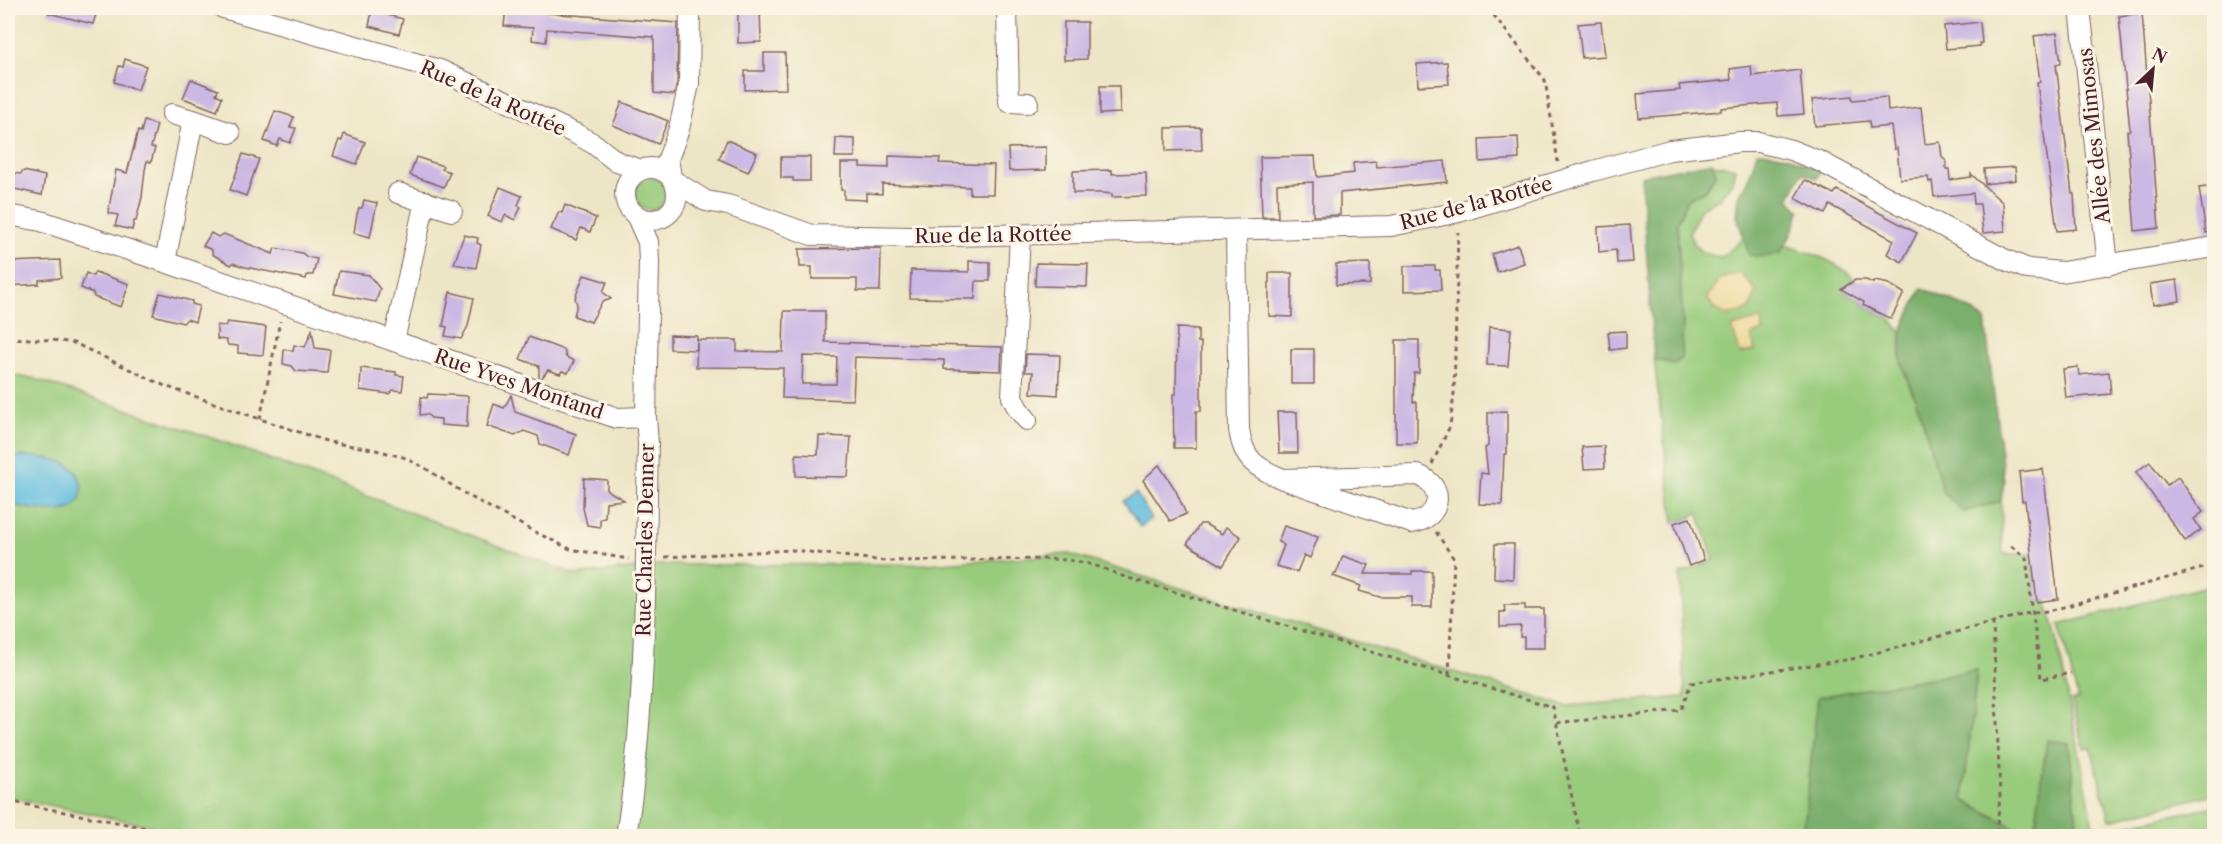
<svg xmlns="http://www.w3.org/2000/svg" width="2222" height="844" font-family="'Libre Caslon Text',serif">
<rect width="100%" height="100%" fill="#fcf5e5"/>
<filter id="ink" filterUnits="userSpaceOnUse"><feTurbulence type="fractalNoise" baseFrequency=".0167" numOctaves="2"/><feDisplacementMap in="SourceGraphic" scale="12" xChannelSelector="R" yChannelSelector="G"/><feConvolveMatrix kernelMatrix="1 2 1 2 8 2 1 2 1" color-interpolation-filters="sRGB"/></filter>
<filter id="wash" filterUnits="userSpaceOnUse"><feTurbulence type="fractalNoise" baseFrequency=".008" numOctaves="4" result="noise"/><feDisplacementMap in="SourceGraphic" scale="24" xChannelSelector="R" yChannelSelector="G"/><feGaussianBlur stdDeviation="1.35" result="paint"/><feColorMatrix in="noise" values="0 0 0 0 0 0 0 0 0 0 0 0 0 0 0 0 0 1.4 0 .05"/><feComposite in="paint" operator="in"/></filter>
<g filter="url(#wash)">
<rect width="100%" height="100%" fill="#ede6c6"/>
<!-- green -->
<g fill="#98cb7c" stroke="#717554" stroke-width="1.5">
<path d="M1712,164L1736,168L1733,181L1719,199L1701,208L1689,233C1697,252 1701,254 1721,257L1740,242L1744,235L1750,255L1780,253L1785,245C1808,252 1839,261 1855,280L1849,284L1844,291L1864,302L1863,305L1891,319L1901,332V360L1905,375L1963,512L2001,501L2003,554H2031L2037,602L2046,601L2056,635L2095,832L2214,806V836H2078L2069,743L2047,741L2034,836H2030L1963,800L1977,671L1818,697L1803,836H200L8,797V375L32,378L224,442L576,575L661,565L926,564L1069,554L1565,706L1685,697L1680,574L1714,560L1698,512L1690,518L1674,523L1654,359L1674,364L1683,327L1677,222L1688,199L1705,190L1716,174Z"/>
<circle cx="651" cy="194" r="16"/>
<polygon points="2214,584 2214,794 2110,820 2091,748 2084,749 2072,701 2078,699 2059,625"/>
</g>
<!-- forest -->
<g fill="#7aaf6c" stroke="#62674c" stroke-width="1.5">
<polygon points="1757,151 1787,156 1821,171 1817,178 1802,173 1789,199 1800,211 1791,235 1780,253 1764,257 1749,255 1737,216 1739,196 1749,178"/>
<polygon points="1712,162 1716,174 1705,190 1688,199 1677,222 1683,327 1681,359 1674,364 1654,359 1641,176"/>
<polygon points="1922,288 1963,306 1985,319 2004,482 2001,501 1963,512 1943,492 1921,414 1901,360 1901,332"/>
<polygon points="1977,670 1963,800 2030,836 1803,836 1818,697"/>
<polygon points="2047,740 2069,743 2078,836 2034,836"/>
</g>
<!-- sand -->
<g fill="#eeda9e" stroke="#9c7c64" stroke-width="1.5">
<polygon points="1740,273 1756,290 1750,309 1728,316 1714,309 1707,297 1720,279"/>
<polygon points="1760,319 1764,331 1751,335 1755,350 1740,354 1732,327"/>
</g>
<!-- water -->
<g fill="#61bddf" stroke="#566e85" stroke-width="1.5">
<path d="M20,456C45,458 79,456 82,489C82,496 78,505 72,508C58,516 23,507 8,504V457Z"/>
<polygon points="1136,493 1152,519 1140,527 1123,501"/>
</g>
<g id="blocks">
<!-- building -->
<g fill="#cbb8e4" fill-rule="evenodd">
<polygon points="49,8 98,8 93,24 48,13"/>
<polygon points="506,8 548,8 548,13 678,23 677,83 674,95 654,93 654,37 547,29 546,42 532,40 533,28 504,26"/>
<polygon points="741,8 760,8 761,42 738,43 738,13 741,13"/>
<polygon points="372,11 403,19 399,34 369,26"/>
<polygon points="2142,13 2159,228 2135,231 2127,131 2130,130 2119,16"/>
<polygon points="1064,22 1087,22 1087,59 1064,60"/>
<polygon points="1601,22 1605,56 1582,58 1578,24"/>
<polygon points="1980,22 1982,43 1979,43 1980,46 1946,49 1944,26"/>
<polygon points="2057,33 2061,63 2056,64 2072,194 2074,194 2076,229 2057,231 2037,82 2040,82 2034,36"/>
<polygon points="764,53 785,53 786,89 745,90 745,71 764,71"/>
<polygon points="125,59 146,66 138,90 114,82 119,66 123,67"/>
<polygon points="1447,62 1449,84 1418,86 1417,64"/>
<polygon points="1751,66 1752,76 1800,70 1804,114 1778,116 1777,103 1721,108 1721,111 1639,118 1637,94 1680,90 1679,85 1731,80 1730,69"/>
<polygon points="191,79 218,90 216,94 222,97 217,111 183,98"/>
<polygon points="1100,86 1119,86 1120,113 1100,114"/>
<polygon points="1852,96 1852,100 1887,97 1888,111 1921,107 1925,144 1940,142 1942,157 1946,161 1946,169 1949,169 1950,180 1971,177 1971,174 2003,203 2005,231 1983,233 1980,204 1974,204 1973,193 1934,197 1932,181 1929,182 1928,177 1900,179 1897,148 1894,149 1891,126 1870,128 1869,121 1815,126 1812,100"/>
<polygon points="622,102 668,121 658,144 613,125"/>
<polygon points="275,111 294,117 290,127 296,128 290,143 280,139 277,146 264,141"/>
<polygon points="144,121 157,125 151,147 155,148 151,162 147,161 145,170 142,197 136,221 134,221 132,230 115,226 118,215 108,213 116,170 127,173 138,131 141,132"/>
<polygon points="1201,127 1202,150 1166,151 1166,128"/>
<polygon points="344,134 365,142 357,164 333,156 339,140 342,141"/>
<polygon points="1518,137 1519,159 1480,162 1479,139"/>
<polygon points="836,138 855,139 855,157 835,157"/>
<polygon points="727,140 757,153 748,172 719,159"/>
<polygon points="1046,147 1046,170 1009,171 1008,148"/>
<polygon points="243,154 259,159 246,196 230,190"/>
<polygon points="889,156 940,158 939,163 994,165 993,194 970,194 970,187 882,184 882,194 866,193 866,200 844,199 844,190 841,190 841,163 860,163 860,167 889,168"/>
<polygon points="1315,156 1317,177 1354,173 1353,163 1376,161 1377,167 1445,161 1447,182 1340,193 1340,215 1313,216 1313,182 1277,184 1278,217 1262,217 1260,157"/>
<polygon points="416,157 443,166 442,169 450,172 444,187 410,175"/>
<polygon points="781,157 810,157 810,181 793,181 793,178 781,178"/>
<polygon points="2015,167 2016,180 1985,184 1984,169"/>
<polygon points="1112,170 1112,174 1146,173 1147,196 1112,197 1112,194 1103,193 1073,193 1073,171"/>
<polygon points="24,171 45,176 42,195 10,188 13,173 20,174"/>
<polygon points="1805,180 1834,194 1837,190 1917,233 1902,262 1887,254 1894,240 1830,205 1825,214 1795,198"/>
<polygon points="2214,186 2214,232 2206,233 2199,188"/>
<polygon points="500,187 522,196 518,205 521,207 515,220 505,215 502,222 488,216"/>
<polygon points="364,200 377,203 370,237 354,233 357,214 359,208 362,208"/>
<polygon points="565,205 596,218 590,232 581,228 576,240 551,229 559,212 562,213"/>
<polygon points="1630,225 1633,262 1617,263 1616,250 1599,252 1598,227"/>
<polygon points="211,233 218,237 224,234 273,254 275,248 302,253 307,257 317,259 313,275 307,275 306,279 245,267 233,263 231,265 212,254 212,250 203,246"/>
<polygon points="464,235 478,238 477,243 481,245 476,268 454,264"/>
<polygon points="1518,245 1524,263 1497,272 1492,254"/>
<polygon points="881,248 880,291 857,291 857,279 812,279 812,267 800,267 799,249"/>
<polygon points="60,260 61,278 39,280 39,284 8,286 8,262"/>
<polygon points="969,261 990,262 990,281 976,281 975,299 910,298 911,270 969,272"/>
<polygon points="1036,263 1088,264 1087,287 1035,286"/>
<polygon points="1370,263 1370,284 1336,285 1336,264"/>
<polygon points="1404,266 1435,266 1435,270 1440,270 1441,290 1404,291"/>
<polygon points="339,271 369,275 380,289 376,302 334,294"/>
<polygon points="95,272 129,284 121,307 94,297 93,293 81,288 86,273 93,276"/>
<polygon points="1269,273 1292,273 1292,317 1269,316"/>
<polygon points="584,275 607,282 603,292 611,299 602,302 591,322 574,316 577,304 575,298"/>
<polygon points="1855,280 1866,280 1873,283 1875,281 1889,284 1904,293 1891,319 1863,305 1864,302 1841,289"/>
<polygon points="2177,280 2180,301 2153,305 2150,284"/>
<polygon points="450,292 474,298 468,326 461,339 445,336 447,327 443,326"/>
<polygon points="160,293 192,301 192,304 199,306 195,322 187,319 183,323 153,315"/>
<path d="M784,311H825V342L1002,347L1001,371L944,369V360L855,357L853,400L782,398L783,368L696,367L697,340H737V351L783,352ZM803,356L837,357L836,384H802Z"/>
<polygon points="227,322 266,327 263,355 238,353 238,346 228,345 226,340 217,339 217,325 225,326"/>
<polygon points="1489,327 1511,329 1508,366 1487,365"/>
<polygon points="1177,328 1198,329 1198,342 1201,342 1201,411 1196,411 1196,448 1174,448 1173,394 1176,394"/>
<polygon points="312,330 315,348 330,350 327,373 296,371 292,366 283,364 284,349 293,351 294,345 305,347"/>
<polygon points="1626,331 1626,348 1610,350 1608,332"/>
<polygon points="670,335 697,336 697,350 670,349"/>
<polygon points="529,337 564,350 566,357 574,361 568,373 562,371 560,374 548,370 541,379 539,378 539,366 520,359"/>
<polygon points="1396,340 1419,340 1419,373 1414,373 1413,402 1417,402 1417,443 1396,443"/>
<rect x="1291" y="349" width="23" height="35"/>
<polygon points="1026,354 1060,355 1058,395 1031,393 1033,372 1025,372"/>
<polygon points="2078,367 2079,375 2109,372 2111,394 2066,398 2063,369"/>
<polygon points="361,368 396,372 396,375 404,376 402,391 393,390 389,394 360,390"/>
<polygon points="428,394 468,396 467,427 441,425 441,419 431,418 427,414 420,415 421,397 427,398"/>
<polygon points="511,395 515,412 576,434 569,455 540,444 538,436 524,431 515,436 487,426 494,404 504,408"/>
<polygon points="1507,411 1507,454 1504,454 1502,505 1479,504 1481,473 1488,474 1485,448 1488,446 1488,412"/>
<polygon points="1277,412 1297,412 1298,453 1279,453"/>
<polygon points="819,436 851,437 848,477 796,476 796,454 818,455"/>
<polygon points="1604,446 1605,468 1584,469 1582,447"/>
<polygon points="2150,462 2167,485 2178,477 2203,512 2194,519 2201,530 2185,541 2136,472"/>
<polygon points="1159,465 1175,489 1186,514 1170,521 1143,480"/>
<polygon points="2043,469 2058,599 2037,602 2025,501 2022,501 2019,472"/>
<polygon points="584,478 607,480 607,490 624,500 606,502 605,518 600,519 600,527 587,525 583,508"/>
<polygon points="1690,518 1704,560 1689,566 1674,523"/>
<polygon points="1200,524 1205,524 1222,534 1226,527 1241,537 1223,566 1187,544"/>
<polygon points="1284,526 1318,537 1310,558 1304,555 1297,572 1276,566 1284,545 1278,542"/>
<polygon points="1495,544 1514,544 1513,579 1494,578"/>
<polygon points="1343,556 1369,565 1365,574 1412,574 1412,571 1432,571 1432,607 1412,607 1412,597 1380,597 1359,591 1361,586 1333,576 1334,574 1336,574"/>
<polygon points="1504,605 1525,605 1525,609 1544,609 1544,648 1524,648 1524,637 1520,637 1521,626 1500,627 1500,612 1505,612"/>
</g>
</g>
</g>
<g filter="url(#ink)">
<use href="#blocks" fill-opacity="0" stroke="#836561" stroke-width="1.5"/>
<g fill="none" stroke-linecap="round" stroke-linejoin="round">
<!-- minor casing -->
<g stroke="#836561" stroke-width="22">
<g id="minor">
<polyline points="223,8 440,70 576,134 594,144 617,162 641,170"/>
<polyline points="1007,8 1009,102 1028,103"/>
<polyline points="2080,8 2108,265"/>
<polyline points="193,120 230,133"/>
<circle cx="651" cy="194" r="26"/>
<polyline points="671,177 668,159 679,129 689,84 690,8"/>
<polyline points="674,181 706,201 728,205 812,235 910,237 1391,226 1459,212 1593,171 1670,150 1740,142 1758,142 1791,150 1819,161 2006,260 2028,269 2062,272 2214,247"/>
<polyline points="398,193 452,211"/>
<polyline points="8,215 41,221 165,262 617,418 646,417"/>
<path d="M1236,230L1239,429C1243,460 1256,468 1283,479L1418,475C1446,486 1442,518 1412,523L1283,479"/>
<polyline points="1020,235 1012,397 1018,409 1027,420"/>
<polyline points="165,262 193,120 172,114"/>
<polyline points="394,341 425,201"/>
<path d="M626,836C647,707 645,575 648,444L646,417L649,261L648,242L637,217"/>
</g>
</g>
<!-- path -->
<g stroke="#836561" stroke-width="3" stroke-dasharray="4.5 4.5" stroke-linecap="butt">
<polyline points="1488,8 1545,80 1558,162"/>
<polyline points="8,338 52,340 74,343 165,386 260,419 329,442 372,449 403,457 425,468 467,495 535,532 570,549 629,559"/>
<polyline points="260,419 280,321"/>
<polyline points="1432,464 1450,426 1454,394 1458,232"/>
<polyline points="1436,532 1454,559 1449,675"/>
<polyline points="2011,546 2026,558 2041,679 2071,673"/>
<path d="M665,557L793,550L885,561L1052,559C1080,560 1097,565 1122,576L1553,707L1580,836"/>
<polyline points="1993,622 2000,796 1996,836"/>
<polyline points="1557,723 1681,710 1691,683 1852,659 2033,612 2049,611 2214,565"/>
<polyline points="8,801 188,836"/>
</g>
<!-- minor -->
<use href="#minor" stroke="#fff" stroke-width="20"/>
</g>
</g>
<g text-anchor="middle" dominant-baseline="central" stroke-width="6" stroke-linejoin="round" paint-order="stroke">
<!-- street labels -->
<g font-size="20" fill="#4a1f2b" stroke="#fcf5e5">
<text transform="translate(493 98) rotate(24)">Rue de la Rottée</text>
<text transform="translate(2094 136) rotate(-96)">Allée des Mimosas</text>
<text transform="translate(1476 203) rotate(-15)">Rue de la Rottée</text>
<text transform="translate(993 235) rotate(-1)">Rue de la Rottée</text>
<text transform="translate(519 384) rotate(19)">Rue Yves Montand</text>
<text transform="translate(645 540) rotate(-89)">Rue Charles Denner</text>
</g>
</g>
<!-- margin -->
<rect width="2222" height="844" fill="none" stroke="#fcf5e5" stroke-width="30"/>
<!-- north arrow -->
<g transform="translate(2153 69) rotate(26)" stroke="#fcf5e5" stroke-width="4.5" paint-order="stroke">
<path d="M0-4.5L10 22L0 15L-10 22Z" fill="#4a1f2b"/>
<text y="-9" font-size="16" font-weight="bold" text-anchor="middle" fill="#4a1f2b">N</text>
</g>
</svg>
